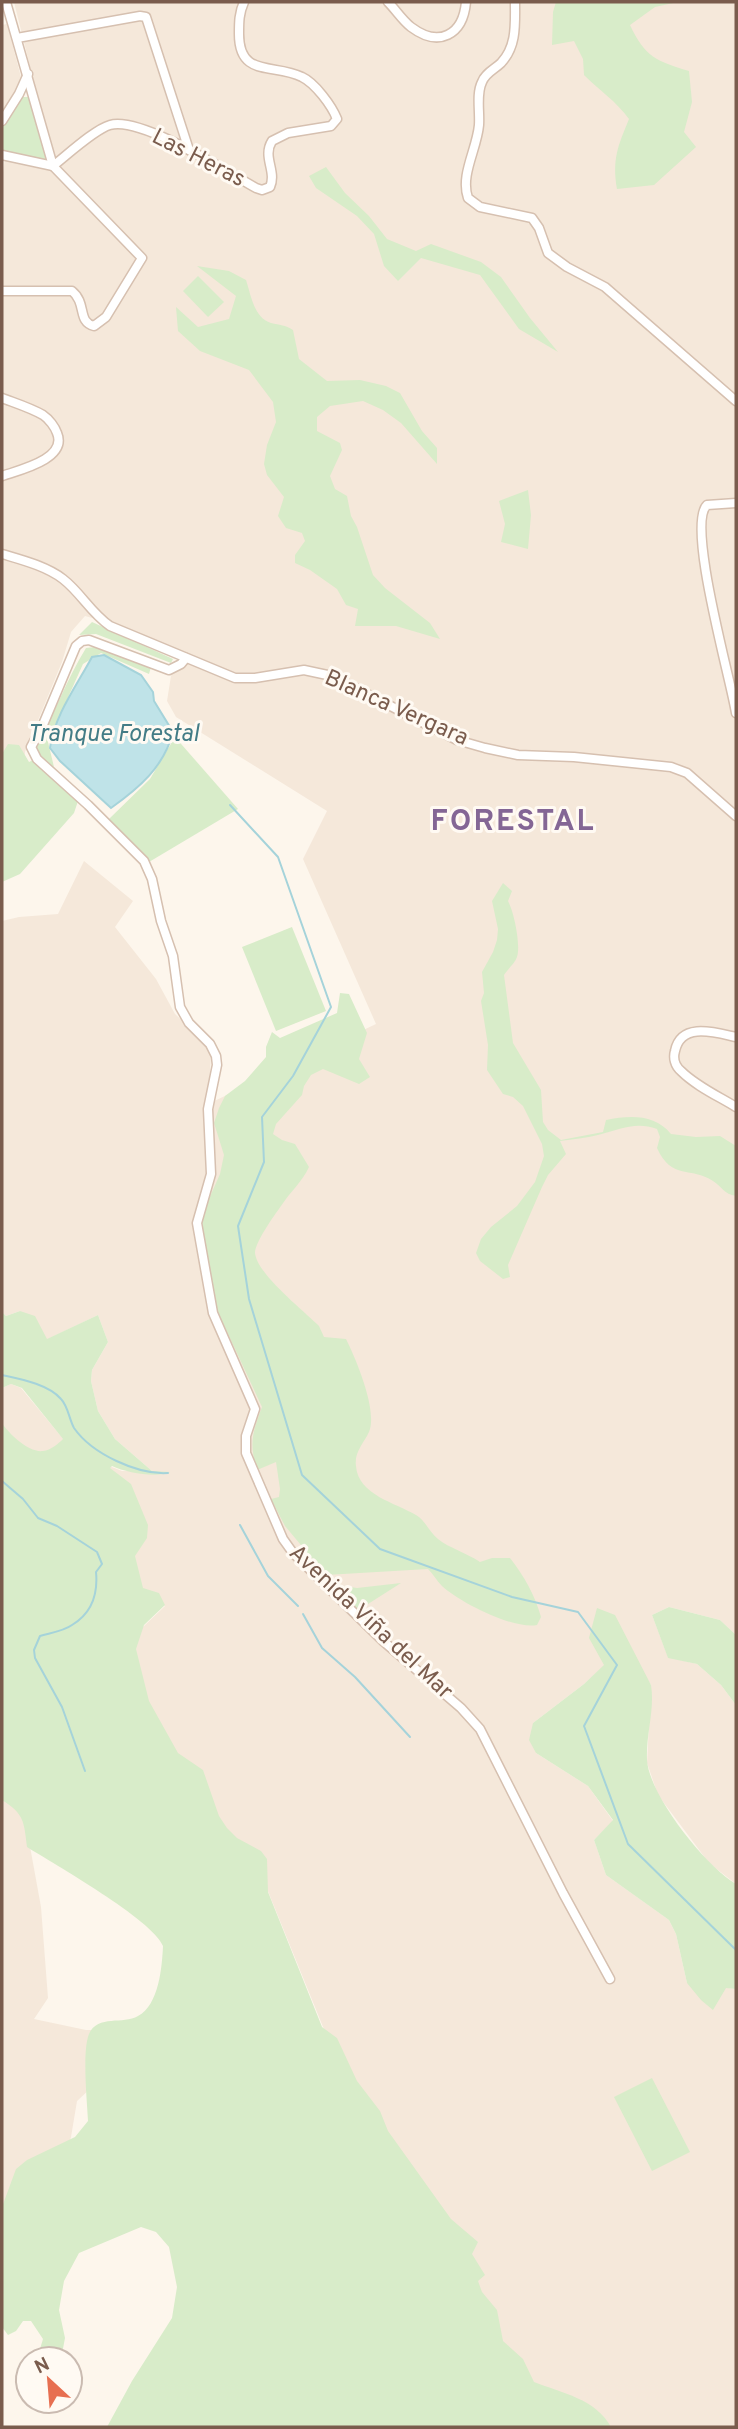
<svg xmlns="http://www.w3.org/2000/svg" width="738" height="2429" font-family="Overpass,sans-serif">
<rect width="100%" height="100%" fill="#fdf6ec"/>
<!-- residential -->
<g fill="#f5e8da">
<polygon points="14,2 736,2 736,1635 720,1620 669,1607 652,1615 668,1657 697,1664 721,1685 736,1705 736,1884 709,1863 658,1795 647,1763 651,1685 644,1674 605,1665 584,1684 533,1723 536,1753 588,1786 613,1821 594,1840 606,1875 669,1920 676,1934 687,1983 736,1989 736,2427 557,2427 513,2383 475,2283 410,2185 332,2049 263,1879 149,1720 105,1663 165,1606 140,1587 40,1484 2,1423 2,1388 11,1384 21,1388 74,1452 122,1471 152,1471 115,1439 98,1411 91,1381 92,1370 108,1342 98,1315 46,1340 20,1311 6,1316 2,1312 2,921 19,917 58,914 84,861 133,901 115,927 156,979 175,1014 202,1039 211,1055 208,1104 376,1024 303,859 327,811 176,717 167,701 171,676 182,655 110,623 85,616 71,632 62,662 25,752 24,765 2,780 2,180 5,158 56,171"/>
<polygon points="7,24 22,81 2,113 2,25"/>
<polygon points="2,1793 23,1808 41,1907 48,1998 34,2019 86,2030 122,2030 124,2057 77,2101 71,2137 49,2216 2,2242"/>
</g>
<!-- green -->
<g fill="#d8ecc9">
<path d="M556,2H678L655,7L630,25C645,57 656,61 689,71L692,102L684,132L696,147L654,185L617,189C612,159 618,146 629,119C616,101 599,90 584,75L583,59L574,41L552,45L553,12Z"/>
<polygon points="19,97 31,97 49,162 2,152 2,124"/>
<polygon points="326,167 345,193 369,216 387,239 416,251 431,244 481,262 501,277 530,318 558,352 519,329 480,275 421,258 398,281 384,266 374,234 357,216 316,188 309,176"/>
<path d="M197,266L229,271L246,280C251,295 254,318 271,323C280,325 285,325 293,330L299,359L327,381L360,380L386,386L400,393L422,431L437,448V464L401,423L383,410L363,401L330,406L317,417V431L340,443L342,450L330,476L335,489L347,496L351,516L357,527L373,575L385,588L430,623L440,639L396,626H355L358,609L346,605L337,589L310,570L295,563V555L305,541L302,533L286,528L278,516L284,497L267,475L264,464L267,445L276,422L273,402L249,370L200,351L178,331L176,307L198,327L229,319L236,296Z"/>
<polygon points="198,276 224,302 208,317 183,291"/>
<polygon points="528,490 531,515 528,549 501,542 505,524 499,501"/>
<polygon points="92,622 173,659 171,663 96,634 79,635"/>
<path d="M95,647L151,667L149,674L101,653L83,664L48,742L54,767L40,757L35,749C54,716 66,680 86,648Z"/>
<polygon points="175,737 238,809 149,862 109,819 150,779"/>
<polygon points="8,744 19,745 29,762 35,759 78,801 74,813 20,874 2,882 2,754"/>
<path d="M503,883L512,891L508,901C514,912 521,945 517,957C515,963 507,970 504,975L513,1043L541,1090L543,1122L548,1130L561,1140L603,1132L606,1120C630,1115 655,1114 671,1134L696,1137L720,1136L736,1146V1196C724,1194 722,1187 713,1181C691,1166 672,1181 657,1148L660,1137L657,1129C635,1121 619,1130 598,1135C586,1138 573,1139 560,1141L566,1154L548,1175L542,1187L508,1265L510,1277L503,1279L480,1261L476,1253L481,1239L491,1227L517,1206L535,1182L544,1156L542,1144L523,1106L513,1097L503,1094L487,1070L488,1045L481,1001L484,993L482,972L493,952L497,940L498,929L492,901Z"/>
<polygon points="292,927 326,1011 276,1031 242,947"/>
<path d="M340,993L349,994L367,1033L359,1059L370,1077L359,1084L323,1069L311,1075L304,1086L302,1095L276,1124L273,1134L282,1140L295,1144L309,1167C302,1182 290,1192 281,1206C274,1216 255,1242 255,1253C257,1274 303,1310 319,1326L324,1337L346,1339C356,1359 378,1411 369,1432C364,1443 354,1452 356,1466C358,1495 396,1503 416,1515C426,1521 429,1532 438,1539C449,1548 467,1553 480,1562L492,1558H510C524,1576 535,1595 541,1617L537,1625C514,1630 459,1602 442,1586C437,1581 433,1574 428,1569L326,1575L285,1526L271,1499L279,1497L280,1489L276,1462L257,1470C249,1443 252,1434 262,1407L215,1306L201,1217L220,1174L224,1155L214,1123L219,1108L225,1096L245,1081L266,1057V1047L272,1032L280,1038L337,1013Z"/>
<path d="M20,1311L35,1316L47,1339L98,1315L108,1342L92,1370L91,1381L98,1411L115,1439L152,1471L170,1472C157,1478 127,1473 112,1466L110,1468L131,1484L148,1525L147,1538L135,1556L143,1588L159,1593L165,1605L144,1625L136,1649L149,1701L178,1753L203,1770L219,1816L227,1828L237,1838L261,1851L267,1859L268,1892L322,2027L337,2038L357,2081L380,2111L388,2131L451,2219L478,2242L472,2254L485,2275L478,2281L482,2292L497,2310L503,2341L523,2359L534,2382C562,2393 596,2399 611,2427H107L132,2381L172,2318L177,2287L169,2247L156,2232L141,2227L79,2253L64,2281L59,2310L65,2338L61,2359H37L43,2339L31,2321H23L16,2331L8,2335L2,2327V2207L16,2169L27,2160L75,2137L88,2121C87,2100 82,2051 89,2034C98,2014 123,2025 138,2016C159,2005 162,1967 163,1946C153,1920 54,1864 27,1847C24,1821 24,1814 2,1800V1423C9,1434 29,1453 43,1451C51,1450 58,1444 63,1439L22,1388L11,1384L2,1388V1312L6,1316Z"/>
<polygon points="401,1583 357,1611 331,1584 357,1588"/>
<polygon points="669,1607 720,1620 736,1635 736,1705 721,1685 697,1664 668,1658 652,1615"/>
<path d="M597,1608L615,1615L651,1685C655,1709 646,1734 647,1760C649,1795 706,1867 736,1884V1989L726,1988L713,2010L701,2000L687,1983L676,1934L669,1920L606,1875L594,1840L613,1820L588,1786L536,1753L529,1740L533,1723L584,1684L604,1665L589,1638Z"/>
<polygon points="652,2078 690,2152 652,2171 614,2097"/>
</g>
<!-- water -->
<path fill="#bfe3e8" stroke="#a5d3da" stroke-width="2" d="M104,655L141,675L153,692L154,701L173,732C164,767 139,788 111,808L60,761L50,748C54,716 77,685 92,657Z"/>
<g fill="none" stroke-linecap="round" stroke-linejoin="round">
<!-- stream -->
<g stroke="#a5d3da" stroke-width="2">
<polyline points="230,805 278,857 331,1007 293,1076 262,1117 264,1162 238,1226 249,1299 302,1475 380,1549 512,1597 578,1612 617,1665 584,1726 628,1844 736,1950"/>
<path d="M2,1375C20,1379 48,1384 61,1399C68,1406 69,1419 74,1428C92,1454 138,1475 168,1473"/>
<path d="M2,1481L23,1499L38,1518L57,1526L97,1552L102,1564L96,1572C98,1593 92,1613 72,1625C64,1631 50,1633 40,1636L34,1650L35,1658L62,1707L85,1771"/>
<polyline points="240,1525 268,1576 298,1606"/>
<polyline points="303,1614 322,1648 355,1677 410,1737"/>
</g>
<!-- secondary casing -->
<g stroke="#d6c0b0" stroke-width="11">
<g id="secondary">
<path d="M388,2C396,10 402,20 411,27C439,48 463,35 466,2"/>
<path d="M515,2C515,24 517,46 501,63C495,69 485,73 482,82C476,94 480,111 479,125C477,149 460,175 468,198L480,207L532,218L539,228L548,253L567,267L605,287L736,401"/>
<polyline points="17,38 140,16 146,17 189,150"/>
<polyline points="2,121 19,94 28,74"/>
<polyline points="2,155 53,166"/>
<path d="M53,166C66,156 95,129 110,125C141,116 227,172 256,188L262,190L270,187C277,171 262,157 272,141L288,133L331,126L337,119C332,106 315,83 302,77C274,63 239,78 239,34C239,22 239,13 244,2"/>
<path d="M2,291H72C87,303 77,322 94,326L106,317L142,258L53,166L6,2"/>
<path d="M2,398C15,403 31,408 43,415C49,419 55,427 57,433C68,459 19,470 2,476"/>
<path d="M736,503L707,505C686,524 731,680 736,713"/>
<path d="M2,554C22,560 46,566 63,579C81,593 91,613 110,626L235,678H255L304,670L332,676L457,740L485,748L518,755L574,757L671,767L687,773L736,816"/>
<polyline points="186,658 181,664 169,670 89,640 82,641 76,646 42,727 31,747 37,759 88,805 144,861 152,879 161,921 173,956 180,1007 189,1023 210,1044 216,1056 217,1065 208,1109 211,1174 197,1223 213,1313 255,1409 246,1436 246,1453 283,1539 293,1553 383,1641 461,1708 480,1729 563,1893 610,1979"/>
<path d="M736,1037C717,1033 681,1021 675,1051C673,1058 675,1066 681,1071C696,1086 718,1096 736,1107"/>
</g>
</g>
<!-- secondary -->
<use href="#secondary" stroke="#fff" stroke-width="8"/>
</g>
<g text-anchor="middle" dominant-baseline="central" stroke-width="6" stroke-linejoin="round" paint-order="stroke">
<!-- street labels -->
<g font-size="23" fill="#7a5c4d" stroke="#fffaf3">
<text transform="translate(198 159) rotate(27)">Las Heras</text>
<text transform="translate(396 709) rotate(24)">Blanca Vergara</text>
<text transform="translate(370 1623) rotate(43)">Avenida Viña del Mar</text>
</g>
<!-- water labels -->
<g font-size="24" font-style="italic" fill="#437c86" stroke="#fffaf3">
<text x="113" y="735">Tranque Forestal</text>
</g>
<!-- district labels -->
<g font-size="30" font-weight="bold" letter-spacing="2" fill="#846695" stroke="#fffaf3">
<text x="513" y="822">FORESTAL</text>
</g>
</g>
<!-- border -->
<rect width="738" height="2429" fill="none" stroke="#7a5c4d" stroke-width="7"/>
<!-- north arrow -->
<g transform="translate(49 2380) rotate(334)"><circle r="33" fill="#fffaf3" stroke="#cabbb1" stroke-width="2"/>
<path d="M0-5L12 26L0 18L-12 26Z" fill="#e76f51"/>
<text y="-10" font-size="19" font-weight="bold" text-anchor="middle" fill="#7a5c4d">N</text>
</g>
</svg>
